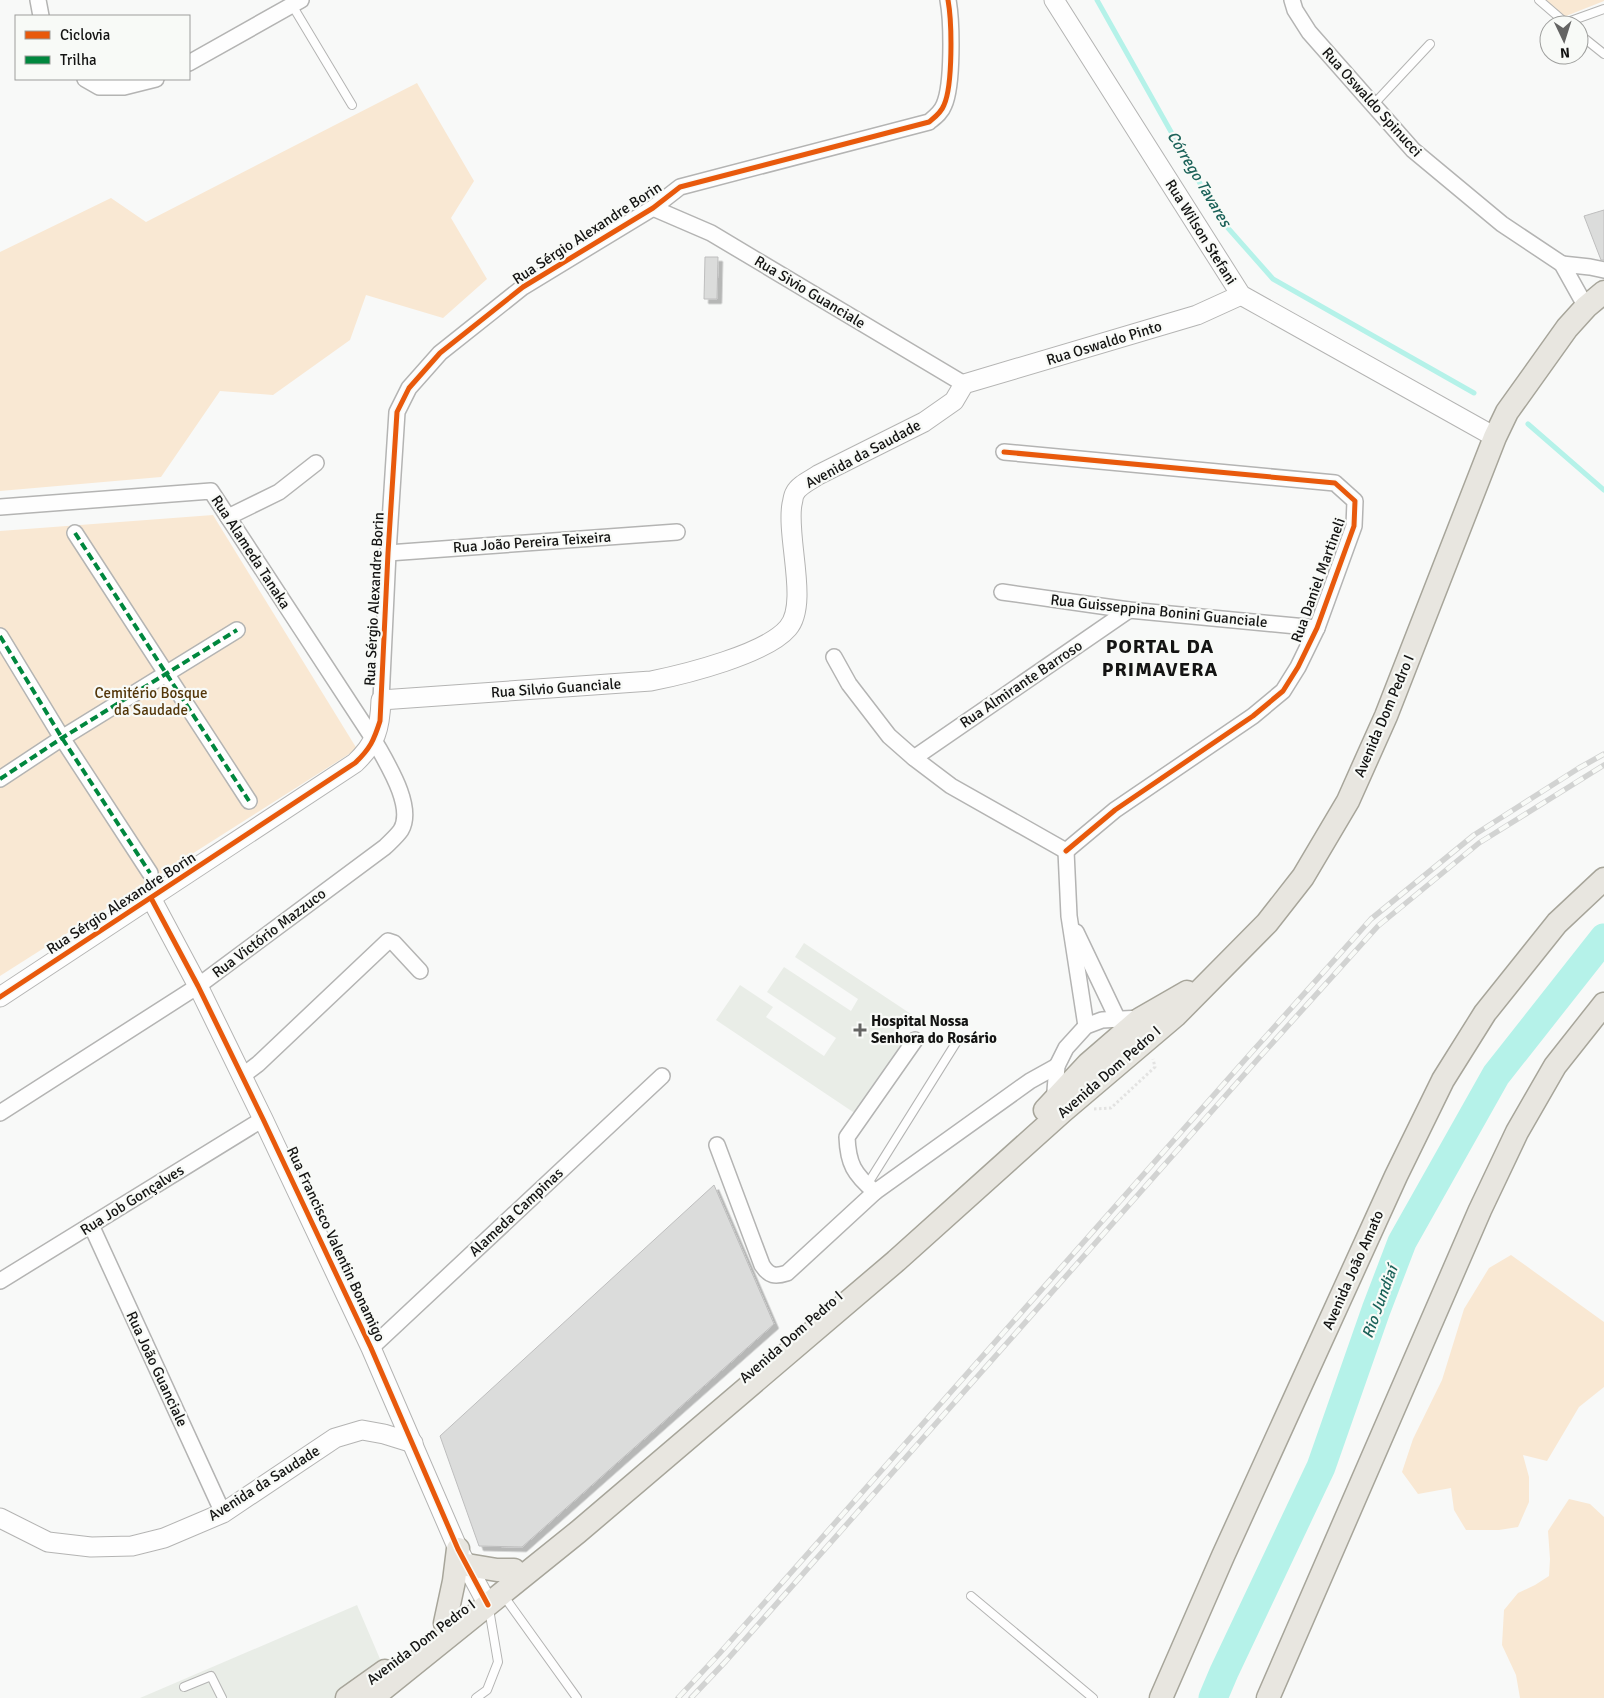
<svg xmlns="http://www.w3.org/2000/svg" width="1604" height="1698" font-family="Signika,sans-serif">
<defs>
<filter id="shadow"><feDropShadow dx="4.5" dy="4.5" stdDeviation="0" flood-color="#0004"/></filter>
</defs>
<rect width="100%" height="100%" fill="#f8f9f8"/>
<!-- built -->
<g fill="#e9ede7">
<polygon points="804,943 914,1016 905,1029 899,1025 896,1031 910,1041 859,1116 716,1020 740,985 773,1007 766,1017 824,1056 836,1038 767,992 784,967 851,1011 858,999 795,957"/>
<polygon points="357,1605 383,1666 338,1698 140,1698"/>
</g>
<!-- green -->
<g fill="#f9e8d3">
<polygon points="1540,0 1604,0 1604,1 1561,18"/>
<polygon points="417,83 474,181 451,218 487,279 443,318 366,295 350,340 273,395 220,391 161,477 0,491 0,252 111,198 146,222"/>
<polygon points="213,515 357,749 0,976 0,531"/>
<polygon points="1511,1255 1604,1322 1604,1387 1579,1407 1547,1461 1523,1455 1529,1477 1529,1502 1518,1527 1499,1530 1466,1530 1454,1510 1451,1488 1418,1494 1402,1472 1413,1439 1442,1380 1464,1309 1489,1268"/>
<polygon points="1569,1499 1590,1504 1604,1517 1604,1698 1520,1698 1516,1675 1502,1645 1504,1610 1518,1593 1535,1585 1549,1576 1550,1559 1548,1531"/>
</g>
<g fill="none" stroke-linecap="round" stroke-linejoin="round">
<!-- stream -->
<g stroke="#b5f2e9" stroke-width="5">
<polyline points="1097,0 1220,219 1273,279 1474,393"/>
<polyline points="1528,424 1604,490"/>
</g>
<!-- river -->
<polyline stroke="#b5f2e9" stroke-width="29" points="1213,1698 1224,1672 1321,1467 1376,1310 1402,1242 1496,1075 1604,938"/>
</g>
<!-- building -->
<g fill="#dbdcdb" stroke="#bebebe" filter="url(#shadow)">
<polygon points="1604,210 1604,260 1601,260 1584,216"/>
<polygon points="705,257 718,257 717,299 704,299"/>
<polygon points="714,1185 774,1324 522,1547 479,1546 440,1436"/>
</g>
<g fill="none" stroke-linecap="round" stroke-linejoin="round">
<!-- service casing -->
<g stroke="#b4b4b3" stroke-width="10">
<g id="service">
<polyline points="1539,0 1568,25"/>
<polyline points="292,5 352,105"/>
<polyline points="1565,23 1604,9"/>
<polyline points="1579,34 1604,54"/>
<polyline points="1373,105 1430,44"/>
<polyline points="867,1185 959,1038"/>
<polyline points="503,1595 577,1698"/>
<polyline points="971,1596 1093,1698"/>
<polyline points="184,1687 211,1676 222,1698"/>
<polyline points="476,1698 487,1690 498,1662 489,1609"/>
</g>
</g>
<!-- minor casing -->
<g stroke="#b4b4b3" stroke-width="18">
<g id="minor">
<polyline points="38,0 41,16"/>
<polyline points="1292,0 1295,10 1309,32 1413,150 1502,224 1562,264 1586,307"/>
<polyline points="189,63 301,0"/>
<polyline points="85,79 99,87 124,87 156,79"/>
<polyline points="653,208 711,233 964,384"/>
<polyline points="1562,264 1590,267 1604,270"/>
<polyline points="1004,452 1335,483 1355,501 1354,526 1317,628 1298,667 1283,691 1253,716 1115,810 1066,851"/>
<path d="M0,507L211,491L374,740C386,762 415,806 401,830C397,836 390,842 385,847L198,986L0,1113"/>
<polyline points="228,517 279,492 316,463"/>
<polyline points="75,533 249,801"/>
<polyline points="388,553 677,532"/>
<polyline points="1002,592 1129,610 1317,628"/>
<polyline points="0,636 62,738 150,873"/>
<polyline points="834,657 849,684 889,736 914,758 951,786 1066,851"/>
<path d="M381,700L388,553L397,412L409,388L440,353L523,287L653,208L680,187L929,122C935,117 941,113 944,105C953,85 952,22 948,0"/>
<polyline points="914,758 1129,610"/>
<polyline points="0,779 62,738 237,630"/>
<polyline points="1066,851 1069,916 1086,1026"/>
<polyline points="1076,932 1118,1020"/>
<path d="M915,1040L847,1137C848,1164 854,1174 875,1192L1030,1081L1057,1066"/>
<polyline points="242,1076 258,1064 388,941 394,943 420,971"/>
<polyline points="1054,1103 1057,1066 1066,1048 1086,1026 1102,1020 1142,1018"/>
<path d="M717,1145L762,1265C769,1276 775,1277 787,1273L875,1192"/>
<polyline points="91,1225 223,1513"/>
<polyline points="0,1281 263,1119"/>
<polyline points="371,1348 662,1076"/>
</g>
</g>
<!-- tertiary casing -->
<g stroke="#b4b4b3" stroke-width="21">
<g id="tertiary">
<polyline points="1054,0 1241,295 1495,437"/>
<polyline points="151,898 198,986 263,1119 371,1348 458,1549 488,1605"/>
<path d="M0,997L355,763C376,743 380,729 381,700L651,681C686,674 766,654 788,628C809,604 786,537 792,504C793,501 793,496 795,493C799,485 811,480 818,475L924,422L954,401L964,384L1197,315L1241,295"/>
<polyline points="0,1518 48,1542 91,1547 132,1546 164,1538 223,1513 335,1438 362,1430 384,1434 413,1443"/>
</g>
</g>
<!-- primary casing -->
<g stroke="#a7a59a" stroke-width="25">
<g id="primary">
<polyline points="1045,1110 1088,1064 1140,1019 1187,992"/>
<polyline points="467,1565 497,1570 514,1570"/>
<polyline points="445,1623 454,1581 458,1549"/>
<polyline points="347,1698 385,1671"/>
<polyline points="372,1698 578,1532 896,1261 1063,1111 1176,1015 1267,923 1303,877 1348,801 1386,716 1495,437 1507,412 1567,328 1586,307 1604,292"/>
<polyline points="1161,1698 1223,1556 1396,1176 1443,1080 1485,1013 1557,923 1604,879"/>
<polyline points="1268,1698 1480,1210 1517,1132 1555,1066 1604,1004"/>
</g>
</g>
<!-- path -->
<polyline stroke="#e3e3e2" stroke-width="3" stroke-dasharray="2.5 2.5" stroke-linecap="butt" points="1094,1109 1111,1108 1155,1067 1153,1059"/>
<!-- service -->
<use href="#service" stroke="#fefefe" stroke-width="8"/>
<!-- minor -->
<use href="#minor" stroke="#fefefe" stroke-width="15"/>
<!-- tertiary -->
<use href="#tertiary" stroke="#fefefe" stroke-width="19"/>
<!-- primary -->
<use href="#primary" stroke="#e8e6e0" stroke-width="22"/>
<!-- rail casing -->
<g stroke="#d2d3d2" stroke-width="5.5">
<g id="rail">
<polyline points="678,1698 719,1654 1251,1053 1371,919 1474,835 1579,768 1604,754"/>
<polyline points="691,1698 726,1661 1258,1059 1378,926 1479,843 1604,765"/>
</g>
</g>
<!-- rail -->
<use href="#rail" stroke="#f8faf7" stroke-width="4" stroke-dasharray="11" stroke-linecap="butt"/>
<!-- quiet -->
<g stroke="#00873e" stroke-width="4" stroke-dasharray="8 4" stroke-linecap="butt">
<polyline points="75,533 249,801"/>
<polyline points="0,636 62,738 150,873"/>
<polyline points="0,779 62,738 237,630"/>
</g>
<!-- cycleway casing -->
<g stroke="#f8faf7" stroke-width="8">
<g id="cycleway">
<polyline points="1004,452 1335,483 1355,501 1354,526 1317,628 1298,667 1283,691 1253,716 1115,810 1066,851"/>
<polyline points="151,898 198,986 263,1119 371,1348 458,1549 488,1605"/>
<path d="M0,997L355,763C370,749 374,740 380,721L388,553L397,412L409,388L440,353L523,287L653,208L680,187L929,122C935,117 941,113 944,105C953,85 952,22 948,0"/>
</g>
</g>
<!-- cycleway -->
<use href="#cycleway" stroke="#e8590c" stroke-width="5"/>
</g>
<!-- markers -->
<path fill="#646463" stroke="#f8faf7" stroke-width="2" d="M857.5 1022.5h5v5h5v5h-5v5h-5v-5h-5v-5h5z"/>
<g text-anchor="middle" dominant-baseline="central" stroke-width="4.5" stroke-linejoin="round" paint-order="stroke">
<!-- street labels -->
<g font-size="15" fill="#141413" stroke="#f8faf7">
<text transform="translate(1372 102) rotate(48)">Rua Oswaldo Spinucci</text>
<text transform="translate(1201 232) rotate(58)">Rua Wilson Stefani</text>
<text transform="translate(587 233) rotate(-33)">Rua Sérgio Alexandre Borin</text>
<text transform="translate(810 292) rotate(31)">Rua Sivio Guanciale</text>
<text transform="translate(1104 343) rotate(-17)">Rua Oswaldo Pinto</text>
<text transform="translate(863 454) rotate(-28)">Avenida da Saudade</text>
<text transform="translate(532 542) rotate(-4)">Rua João Pereira Teixeira</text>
<text transform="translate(251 552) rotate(57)">Rua Alameda Tanaka</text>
<text transform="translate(1318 580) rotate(-70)">Rua Daniel Martineli</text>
<text transform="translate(374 599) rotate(-87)">Rua Sérgio Alexandre Borin</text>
<text transform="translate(1159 611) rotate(6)">Rua Guisseppina Bonini Guanciale</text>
<text transform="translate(1021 684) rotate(-34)">Rua Almirante Barroso</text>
<text transform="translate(556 688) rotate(-4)">Rua Silvio Guanciale</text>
<text transform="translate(1384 716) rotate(-67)">Avenida Dom Pedro I</text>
<text transform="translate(121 903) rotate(-33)">Rua Sérgio Alexandre Borin</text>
<text transform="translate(269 933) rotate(-37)">Rua Victório Mazzuco</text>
<text transform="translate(1109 1072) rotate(-41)">Avenida Dom Pedro I</text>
<text transform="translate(132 1200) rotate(-32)">Rua Job Gonçalves</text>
<text transform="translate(516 1212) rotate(-43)">Alameda Campinas</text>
<text transform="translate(336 1244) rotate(65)">Rua Francisco Valentin Bonamigo</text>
<text transform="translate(1353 1270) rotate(-66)">Avenida João Amato</text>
<text transform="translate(791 1337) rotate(-41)">Avenida Dom Pedro I</text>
<text transform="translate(157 1369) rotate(65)">Rua João Guanciale</text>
<text transform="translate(264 1483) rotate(-32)">Avenida da Saudade</text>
<text transform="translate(421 1642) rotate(-37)">Avenida Dom Pedro I</text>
</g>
<!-- park labels -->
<g font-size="15" fill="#533609" stroke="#f8faf7">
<text x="151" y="693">Cemitério Bosque<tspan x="151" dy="17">da Saudade</tspan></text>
</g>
<!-- poi labels -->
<g font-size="15" font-weight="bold" fill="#141413" stroke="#f8faf7" text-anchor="start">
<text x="871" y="1021">Hospital Nossa<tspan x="871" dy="17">Senhora do Rosário</tspan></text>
</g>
<!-- water labels -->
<g font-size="16" font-style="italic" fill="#1b6259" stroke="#f8faf7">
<text transform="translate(1199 179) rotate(59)">Córrego Tavares</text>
<text transform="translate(1380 1302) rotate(-70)">Rio Jundiaí</text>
</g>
<!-- district labels -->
<g font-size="20" font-weight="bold" letter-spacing="1" fill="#141413" stroke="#f8faf7">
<text x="1160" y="646">PORTAL DA<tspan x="1160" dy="23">PRIMAVERA</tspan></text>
</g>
</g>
<!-- legend -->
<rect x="15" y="15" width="175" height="65" fill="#f8faf7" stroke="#9d9e9c"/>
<rect x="25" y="31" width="25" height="8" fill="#e8590c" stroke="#9d9e9c"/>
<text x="60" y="40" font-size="15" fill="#141413">Ciclovia</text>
<rect x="25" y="56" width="25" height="8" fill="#00873e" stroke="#9d9e9c"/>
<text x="60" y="65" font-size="15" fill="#141413">Trilha</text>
<!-- north arrow -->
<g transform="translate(1564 40) rotate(176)"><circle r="24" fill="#f8faf7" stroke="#9d9e9c"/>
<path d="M0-4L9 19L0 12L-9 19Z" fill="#646463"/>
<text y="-8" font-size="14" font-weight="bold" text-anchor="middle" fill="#141413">N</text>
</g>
</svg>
